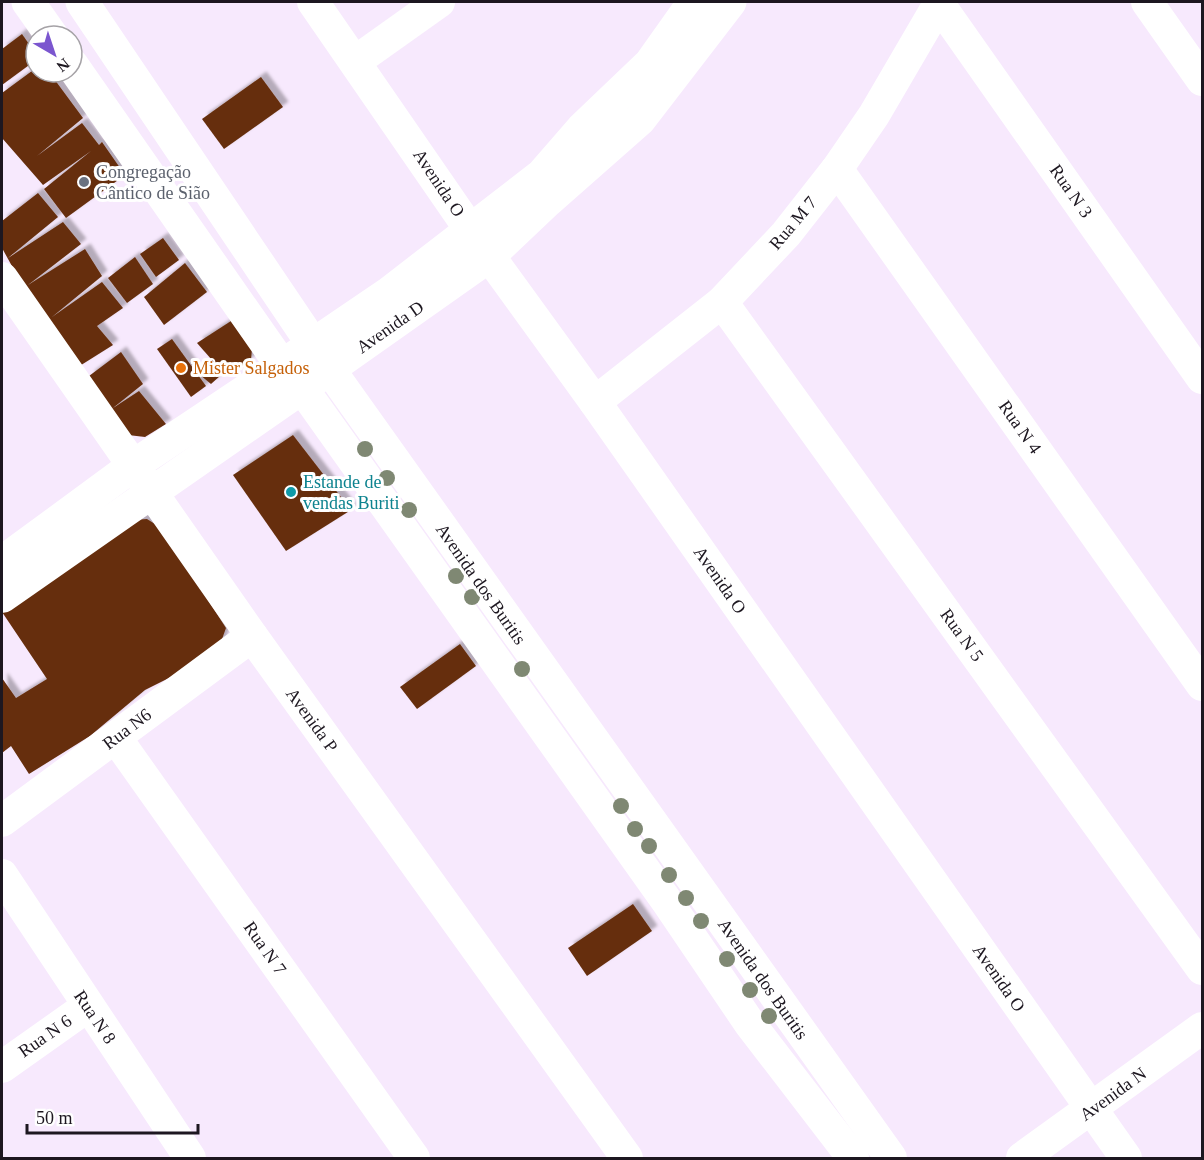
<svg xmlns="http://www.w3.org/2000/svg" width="1204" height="1160" font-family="'Times New Roman',serif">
<defs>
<filter id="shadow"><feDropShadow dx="5.5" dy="-5.5" stdDeviation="1.5" flood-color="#0004"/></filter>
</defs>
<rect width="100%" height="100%" fill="#f7e9fd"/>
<!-- building -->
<g fill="#662f0d" filter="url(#shadow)">
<polygon points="22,34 36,54 36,60 2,85 2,49"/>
<polygon points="36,68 36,72 49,72 83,118 37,156 82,123 99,145 102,142 125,175 66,218 44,189 91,151 43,185 2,138 2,93"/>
<polygon points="261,77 283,107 224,149 202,119"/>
<polygon points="38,193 58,217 8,258 63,222 81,244 28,285 85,249 102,276 52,317 102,282 123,308 97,326 113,345 78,367 24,288 2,248 2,221"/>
<polygon points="163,238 179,260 156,277 140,254"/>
<polygon points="135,257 153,284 127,303 108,278"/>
<polygon points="185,263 207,292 164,325 144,297"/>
<polygon points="231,321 252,349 251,360 226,376 197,343"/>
<polygon points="172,339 206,386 191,397 157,349"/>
<polygon points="121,352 143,384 113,408 139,391 166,424 145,437 128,435 89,376"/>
<polygon points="212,364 220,376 211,384 200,375"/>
<polygon points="293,435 351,510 286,551 233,475"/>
<polygon points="147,519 155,524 173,546 226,628 221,642 177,674 145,690 90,736 29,774 11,746 2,753 2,678 16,698 47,679 2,612 132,520"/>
<polygon points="460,644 476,666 417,709 400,687"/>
<polygon points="633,904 652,931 587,976 568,948"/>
</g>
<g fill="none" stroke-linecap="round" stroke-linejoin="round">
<!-- minor -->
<g stroke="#fff" stroke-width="32">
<polyline points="313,2 471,231 595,402 1126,1158"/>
<polyline points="1147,2 1202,80"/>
<polyline points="939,4 1202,378"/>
<polyline points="356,61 439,2"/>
<polyline points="837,169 1202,685"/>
<polyline points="2,278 252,636 627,1158"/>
<polyline points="722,302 1202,969"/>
<polyline points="330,370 891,1158"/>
<polyline points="595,402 722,302 786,234 837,169 874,115 940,2"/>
<polyline points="2,562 134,465 282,366"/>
<polyline points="2,597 302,388 668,903 750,1024 853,1158"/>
<polyline points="116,738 414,1158"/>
<polyline points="2,821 252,636"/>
<polyline points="2,875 190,1158"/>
<polyline points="2,1067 88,1006"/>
<polyline points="1022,1158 1202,1028"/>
</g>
<!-- major -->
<g stroke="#fff" stroke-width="33">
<polyline points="28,2 52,36"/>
<polyline points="82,2 324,361"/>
<polyline points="72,65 282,366 302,388 489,256 547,201 640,119 730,2"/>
<polyline points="282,366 388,294 542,175 582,129 650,64 694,2"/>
</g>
</g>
<!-- trees -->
<g fill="#7f8873">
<circle cx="365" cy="449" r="8"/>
<circle cx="387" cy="478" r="8"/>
<circle cx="409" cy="510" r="8"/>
<circle cx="456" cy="576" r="8"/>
<circle cx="472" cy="597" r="8"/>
<circle cx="522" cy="669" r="8"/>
<circle cx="621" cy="806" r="8"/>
<circle cx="635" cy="829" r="8"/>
<circle cx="649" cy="846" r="8"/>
<circle cx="669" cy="875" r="8"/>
<circle cx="686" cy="898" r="8"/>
<circle cx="701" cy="921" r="8"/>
<circle cx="727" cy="959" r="8"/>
<circle cx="750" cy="990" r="8"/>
<circle cx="769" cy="1016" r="8"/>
</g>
<!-- markers -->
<circle fill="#6b7280" stroke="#fff" stroke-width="2" cx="84" cy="182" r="6"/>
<circle fill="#e8710a" stroke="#fff" stroke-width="2" cx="181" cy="368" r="6"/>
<circle fill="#0f9aa8" stroke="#fff" stroke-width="2" cx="291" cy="492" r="6"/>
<g text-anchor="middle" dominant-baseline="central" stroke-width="6" stroke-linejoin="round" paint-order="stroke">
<!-- worship labels -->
<g font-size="18" fill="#5b616d" stroke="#fff" text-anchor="start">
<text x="96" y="172">Congregação<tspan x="96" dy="21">Cântico de Sião</tspan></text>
</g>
<!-- street labels -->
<g font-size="18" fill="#1d1720" stroke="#fff">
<text transform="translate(439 183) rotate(56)">Avenida O</text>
<text transform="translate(1071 191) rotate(55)">Rua N 3</text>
<text transform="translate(793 223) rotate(-50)">Rua M 7</text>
<text transform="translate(390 327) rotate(-35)">Avenida D</text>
<text transform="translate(1020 427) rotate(55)">Rua N 4</text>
<text transform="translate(720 580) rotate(55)">Avenida O</text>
<text transform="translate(481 584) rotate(55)">Avenida dos Buritis</text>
<text transform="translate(962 635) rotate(54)">Rua N 5</text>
<text transform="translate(312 720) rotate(54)">Avenida P</text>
<text transform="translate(127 729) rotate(-37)">Rua N6</text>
<text transform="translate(265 948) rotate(55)">Rua N 7</text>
<text transform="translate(999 978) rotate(55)">Avenida O</text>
<text transform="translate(763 979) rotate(55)">Avenida dos Buritis</text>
<text transform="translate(95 1017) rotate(56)">Rua N 8</text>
<text transform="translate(45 1036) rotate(-35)">Rua N 6</text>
<text transform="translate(1113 1094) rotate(-36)">Avenida N</text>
</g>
<!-- food labels -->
<g font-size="18" fill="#c56008" stroke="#fff" text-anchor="start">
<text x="193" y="368">Mister Salgados</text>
</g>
<!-- culture labels -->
<g font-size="18" fill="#0d838f" stroke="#fff" text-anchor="start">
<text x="303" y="482">Estande de<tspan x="303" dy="21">vendas Buriti</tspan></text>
</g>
</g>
<!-- border -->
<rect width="1204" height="1160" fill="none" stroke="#1d1720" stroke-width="6"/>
<!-- north arrow -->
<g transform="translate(54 54) rotate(141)"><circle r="28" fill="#ffffff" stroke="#a5a2a6" stroke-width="1.5"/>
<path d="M0-4.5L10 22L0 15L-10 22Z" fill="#7b56cf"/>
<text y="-9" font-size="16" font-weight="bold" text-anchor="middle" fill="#1d1720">N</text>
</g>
<!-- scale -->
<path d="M27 1124v9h171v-9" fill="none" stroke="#1d1720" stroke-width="3"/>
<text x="36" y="1124" font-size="18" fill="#1d1720" stroke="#ffffff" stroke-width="4.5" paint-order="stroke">50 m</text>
</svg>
